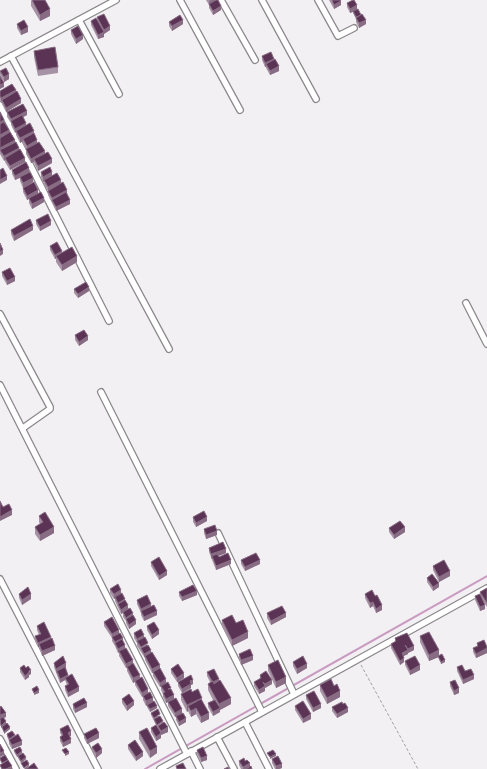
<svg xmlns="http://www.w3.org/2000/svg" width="487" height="769" font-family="Raleway,sans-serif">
<rect width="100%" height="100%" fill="#f3f0f3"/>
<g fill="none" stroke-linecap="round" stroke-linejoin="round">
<!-- stream -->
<polyline stroke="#c99bc1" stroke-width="2" points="145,769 487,576"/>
<!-- minor casing -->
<g stroke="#8b888b" stroke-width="8">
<g id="minor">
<polyline points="180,0 240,110"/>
<polyline points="221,0 255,60"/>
<polyline points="262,0 316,99"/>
<polyline points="318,0 338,36 354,28"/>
<polyline points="79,20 119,94"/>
<polyline points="11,56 169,349"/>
<polyline points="0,62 116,0"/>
<polyline points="0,105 109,321"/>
<polyline points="466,303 487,344"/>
<polyline points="0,314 50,407 50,409 23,428"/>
<polyline points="0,385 187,754"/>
<polyline points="101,392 262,712"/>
<polyline points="218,533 294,694"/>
<polyline points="0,579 98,769"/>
<polyline points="245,722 269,769"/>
<polyline points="217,737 234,769"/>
<polyline points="0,739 16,769"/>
<polyline points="191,751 200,769"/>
<polyline points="160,769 487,588"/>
</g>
</g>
<!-- path -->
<polyline stroke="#a3a1a3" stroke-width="1" stroke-dasharray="3 2" stroke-linecap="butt" points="361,665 418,769"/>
<!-- minor -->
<use href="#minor" stroke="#fff" stroke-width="5.5"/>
</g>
<!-- wall -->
<g fill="#a692a4">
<polygon points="31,0 50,16 40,21 31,6"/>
<polygon points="206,0 219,0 218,0 221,10 213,15 209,8 209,5"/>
<polygon points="329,0 340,0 341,5 334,9"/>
<polygon points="347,3 357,9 366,24 359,28 356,22 356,19 353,13 353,12 350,13 347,7"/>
<polygon points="97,17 110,30 104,34 104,37 98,39 91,25 91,21 97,20"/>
<polygon points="169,22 183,24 172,31 169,26"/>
<polygon points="17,24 28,32 21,35 17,28"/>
<polygon points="71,30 83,39 76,44 71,34"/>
<polygon points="34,51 58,67 58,73 38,76 34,57"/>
<polygon points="262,56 274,60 279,71 270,75 266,68 266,67 265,67 262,60"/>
<polygon points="0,71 9,79 4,82 0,75"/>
<polygon points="0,91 16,92 21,103 6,112 0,100"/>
<polygon points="0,112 9,133 25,162 10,170 5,162 5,160 4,161 0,154"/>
<polygon points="7,112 27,115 23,117 26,125 34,134 37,143 52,163 38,171 34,163 34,162 31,163 26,154 26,149 23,144 23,141 20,143 16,135 16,132 15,133 11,125 11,123 7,117"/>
<polygon points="12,170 29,172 33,182 23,188 20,181 20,178 15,180 12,174"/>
<polygon points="41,172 52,175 61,184 67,194 70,204 56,211 48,195 48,191 44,184 44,181 43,182 41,177"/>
<polygon points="23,188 38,193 44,202 32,209 29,203 29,199 27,200 23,192"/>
<polygon points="36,220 51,225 40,231 36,224"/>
<polygon points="11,230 33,230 14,241 11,234"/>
<polygon points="50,246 62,252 77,262 62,271 56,262 56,259 55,259 50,250"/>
<polygon points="2,272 15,281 7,285 2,276"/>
<polygon points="74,289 89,291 78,298 74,293"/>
<polygon points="75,335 88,340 79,346 75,340"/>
<polygon points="39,516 54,533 40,541 35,534 35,527 40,524 39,522"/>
<polygon points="193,517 207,521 196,527 193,522"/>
<polygon points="389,528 405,532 394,539 389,532"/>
<polygon points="204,529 217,535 206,539 204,533"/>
<polygon points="209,548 226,553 218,556 219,557 231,564 216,570 209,552"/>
<polygon points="241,560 260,564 245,571 241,564"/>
<polygon points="151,562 167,575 159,580 151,566"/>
<polygon points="433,566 450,576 439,582 433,570"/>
<polygon points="427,578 439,587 433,591 427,582"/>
<polygon points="487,588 487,607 483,601 485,609 480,611 475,600 475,596 480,594 480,592"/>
<polygon points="110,589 121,594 125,600 128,609 133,615 136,624 129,629 126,623 126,621 123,617 123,613 121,614 115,601 115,598 114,599 110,593"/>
<polygon points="179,592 197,595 182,601 179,596"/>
<polygon points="19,594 31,599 22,605 19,598"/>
<polygon points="365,594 382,610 376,613 373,606 370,608 365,598"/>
<polygon points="137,600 151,606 157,615 144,621 141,615 141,613 137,604"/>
<polygon points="267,613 286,617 271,625 267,618"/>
<polygon points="222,620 236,623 248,638 232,646 222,626"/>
<polygon points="104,622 119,633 125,648 133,663 140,678 157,708 150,712 147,707 147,705 146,706 143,700 143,696 142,697 135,685 135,682 133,683 127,671 127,668 126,668 119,656 119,652 118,653 115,646 112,641 112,638 104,626"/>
<polygon points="37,626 51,638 55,650 42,656 39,647 38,647 35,641 35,636 39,635 37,630"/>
<polygon points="147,626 159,634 152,639 147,630"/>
<polygon points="134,633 144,638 151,653 160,668 166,683 171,690 174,699 186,722 179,726 176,720 176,716 175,717 168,706 168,702 166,703 163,697 163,694 161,690 161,686 160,687 153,676 153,673 152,673 145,660 145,658 137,646 137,643 134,638"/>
<polygon points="420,636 439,656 445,662 441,664 438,657 429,661 420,642"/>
<polygon points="395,638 414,650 408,653 408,654 403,656 404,662 400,665 391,648 391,644 395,642"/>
<polygon points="477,643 487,647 487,653 476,658 473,652 473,648 477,646"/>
<polygon points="239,654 253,660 241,665 239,658"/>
<polygon points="405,661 420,670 410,675 405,665"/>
<polygon points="293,662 307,668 297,674 293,666"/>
<polygon points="54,663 66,668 68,676 79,691 68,697 65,690 65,686 67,685 65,680 60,683 54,667"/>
<polygon points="268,665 286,683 276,688 268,671"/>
<polygon points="457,667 465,671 474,679 463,684 457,671"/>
<polygon points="20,668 26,668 31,674 29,675 29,677 25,680 20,672"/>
<polygon points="171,669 184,678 177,682 171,673"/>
<polygon points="207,672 219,681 231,704 220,710 220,712 213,716 208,707 208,703 213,700 208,690 208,684 210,682 207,676"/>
<polygon points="260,675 272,684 265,688 265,691 259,694 254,686 254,682 260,679"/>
<polygon points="178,682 193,684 191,685 191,688 182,693 178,686"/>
<polygon points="450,682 459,693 454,695 450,686"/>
<polygon points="320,685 340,697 327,704 320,691"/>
<polygon points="192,692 202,700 209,719 201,723 196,714 191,717 188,711 187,712 181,700 181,694"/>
<polygon points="306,695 321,708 313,712 306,699"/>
<polygon points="122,699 134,705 127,711 122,703"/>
<polygon points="73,704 87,707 75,713 73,709"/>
<polygon points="343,704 348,712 337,718 332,711 332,707"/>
<polygon points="295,706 311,719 303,723 295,710"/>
<polygon points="151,713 160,717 168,732 161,735 161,738 156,741 151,732 151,728 156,725 151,715"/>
<polygon points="60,729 71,736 70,736 71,743 63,747 60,741 60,737 62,736 60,733"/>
<polygon points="139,732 157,753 150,758 139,739"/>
<polygon points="7,734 15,736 22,745 12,749 9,744 9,741 7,736"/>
<polygon points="84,734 99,738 87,744 84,738"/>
<polygon points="128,745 143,756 136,761 128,749"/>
<polygon points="92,747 102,753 96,758 92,751"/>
<polygon points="14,750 26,759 21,763 18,758 18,757 17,757 14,752"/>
<polygon points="197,750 207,760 201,762 197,754"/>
<polygon points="272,759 282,768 279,769 275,769 272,763"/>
<polygon points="239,761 250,767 252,769 241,769 239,765"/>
</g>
<!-- shaded-wall -->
<g fill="#886c84">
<polygon points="211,0 219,0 209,5 209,1"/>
<polygon points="341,1 341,5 334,9 334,5"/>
<polygon points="357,5 357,10 350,13 350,9"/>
<polygon points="221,6 221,10 213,15 213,11"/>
<polygon points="50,9 50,16 40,21 40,15"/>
<polygon points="183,20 183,24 172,31 172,26"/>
<polygon points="366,20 366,24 359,28 359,23"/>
<polygon points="110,26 110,30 104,34 104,37 98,39 98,35 104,32 104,30"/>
<polygon points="28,27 28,32 21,35 21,31"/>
<polygon points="83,35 83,39 76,44 76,39"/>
<polygon points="274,59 274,63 266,64 266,67 265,67 265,63"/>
<polygon points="279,66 279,71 270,75 270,71"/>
<polygon points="9,74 9,79 4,82 4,77"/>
<polygon points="4,83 4,87 0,89 0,85"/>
<polygon points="16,90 16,94 2,100 1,102 1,98"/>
<polygon points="21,99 21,103 6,112 6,108"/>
<polygon points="27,111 27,115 12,123 11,119"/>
<polygon points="4,120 4,124 0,126 0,122"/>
<polygon points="26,123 26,127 16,131 16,132 15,133 15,129"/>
<polygon points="9,130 9,134 0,139 0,135"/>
<polygon points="34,131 34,135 23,139 23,141 20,143 20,138"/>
<polygon points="15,140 15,144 0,150 0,152 0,148"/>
<polygon points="37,140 37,144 27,150 27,146"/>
<polygon points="19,148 19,152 5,158 5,160 4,161 4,156"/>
<polygon points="45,151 45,156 34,159 34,162 31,163 31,159"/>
<polygon points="25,158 25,162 10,170 10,166"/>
<polygon points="52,159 52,163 38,171 38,166"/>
<polygon points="29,168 29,173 15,180 15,176"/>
<polygon points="52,172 52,177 43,182 43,177"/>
<polygon points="7,176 7,180 0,184 0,180"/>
<polygon points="33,178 33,182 23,188 23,183"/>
<polygon points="61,180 61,185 48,191 48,187"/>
<polygon points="38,190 38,194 27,200 27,196"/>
<polygon points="67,190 67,194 52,200 52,202 52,198"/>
<polygon points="44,198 44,202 32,209 32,204"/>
<polygon points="70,200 70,204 56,211 56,207"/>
<polygon points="51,221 51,225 40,231 40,227"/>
<polygon points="33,226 33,230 14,241 14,236"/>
<polygon points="3,250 3,254 0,256 0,252"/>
<polygon points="62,251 62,255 56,256 56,259 55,259 55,255"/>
<polygon points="77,256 77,262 62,271 62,265"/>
<polygon points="15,277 15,281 7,285 7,281"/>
<polygon points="89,287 89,291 78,298 78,294"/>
<polygon points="88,336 88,340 79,346 79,342"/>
<polygon points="12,510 12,515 0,521 0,517"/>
<polygon points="207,517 207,521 196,527 196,523"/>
<polygon points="54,527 54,533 40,541 40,535"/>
<polygon points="405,527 405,532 394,539 394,535"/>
<polygon points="217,531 217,535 206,539 206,535"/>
<polygon points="226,549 226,553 213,558 212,556 212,558 211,559 211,554"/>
<polygon points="231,560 231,564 216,570 216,566"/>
<polygon points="260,560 260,564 245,571 245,567"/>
<polygon points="167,571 167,575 159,580 159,576"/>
<polygon points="450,571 450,576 439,582 439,577"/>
<polygon points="439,583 439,587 433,591 433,587"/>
<polygon points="121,590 121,594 114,599 114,594"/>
<polygon points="197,591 197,595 182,601 182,597"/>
<polygon points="31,594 31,599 22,605 22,600"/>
<polygon points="125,599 125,603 118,604 118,607 118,603"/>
<polygon points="373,602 373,606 370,608 370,603"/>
<polygon points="151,604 151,608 141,611 141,609"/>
<polygon points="128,605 128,610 121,614 121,610"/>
<polygon points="382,605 382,610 376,613 376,609"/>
<polygon points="485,605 485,609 480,611 480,607"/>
<polygon points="157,611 157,615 144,621 144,617"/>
<polygon points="133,613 133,617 126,620 126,618"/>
<polygon points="286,613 286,617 271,625 271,621"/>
<polygon points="136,620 136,624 129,629 129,625"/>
<polygon points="119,630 119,634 112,637 112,639 112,634"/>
<polygon points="159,630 159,634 152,639 152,635"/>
<polygon points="248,632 248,638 232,646 232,640"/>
<polygon points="144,635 144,639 137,641 137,643 137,639"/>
<polygon points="51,637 51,642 39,644 39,647 38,647 38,643"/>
<polygon points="123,638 123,642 115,643 115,646 115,642"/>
<polygon points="125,645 125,649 118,653 118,649"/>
<polygon points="55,646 55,650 42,656 42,651"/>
<polygon points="414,646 414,650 408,653 408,649"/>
<polygon points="487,648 487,653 476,658 476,654"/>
<polygon points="151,650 151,654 145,656 144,658 144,654"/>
<polygon points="408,650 408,654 402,657 402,653"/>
<polygon points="439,650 439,657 429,661 429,655"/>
<polygon points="253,656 253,660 241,665 241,660"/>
<polygon points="404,658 404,662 400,665 400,661"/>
<polygon points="133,660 133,664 126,668 126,664"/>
<polygon points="445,660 445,662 441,664 441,662"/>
<polygon points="66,663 66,668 57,673 57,671 56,674 56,669"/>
<polygon points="307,664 307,668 297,674 297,669"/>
<polygon points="160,665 160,669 152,673 152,669"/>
<polygon points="420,665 420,670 410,675 410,671"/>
<polygon points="31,670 31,674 29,675 29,677 25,680 25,676"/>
<polygon points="184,673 184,678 177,682 177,678"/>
<polygon points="68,675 68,679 65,678 65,680 60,683 60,679"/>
<polygon points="140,675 140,679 133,683 133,678"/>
<polygon points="474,675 474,679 463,684 463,680"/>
<polygon points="286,677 286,683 276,688 276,682"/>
<polygon points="166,679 166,683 160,687 160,683"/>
<polygon points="219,679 219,683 212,686 212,682"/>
<polygon points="193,680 193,684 191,685 191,688 182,693 182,689 190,681"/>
<polygon points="272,680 272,684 265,688 265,691 259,694 259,690 265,687 265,684"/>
<polygon points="79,687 79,691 68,697 68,693"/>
<polygon points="459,688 459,693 454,695 454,691"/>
<polygon points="148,689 148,693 142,697 142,693"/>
<polygon points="39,690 39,693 34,695 34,693"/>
<polygon points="340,691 340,697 327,704 327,698"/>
<polygon points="174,695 174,699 166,703 166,699"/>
<polygon points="153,698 153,702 146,706 146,701"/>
<polygon points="202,698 202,704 188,706 188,711 187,712 187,705"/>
<polygon points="231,698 231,704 220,710 220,712 213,716 213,712 219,708 219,704"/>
<polygon points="134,701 134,705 127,711 127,706"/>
<polygon points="87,703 87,707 75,713 75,709"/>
<polygon points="321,704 321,708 313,712 313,708"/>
<polygon points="157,706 157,708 150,712 150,709"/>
<polygon points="196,708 196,714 191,717 191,711"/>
<polygon points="348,708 348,712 337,718 337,714"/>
<polygon points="182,709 182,714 175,717 175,713"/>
<polygon points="6,713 6,717 0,720 0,715"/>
<polygon points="209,713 209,719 201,723 201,717"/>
<polygon points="311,714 311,719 303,723 303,719"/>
<polygon points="186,718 186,722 179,726 179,722"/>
<polygon points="6,721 6,724 1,728 1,726"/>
<polygon points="10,727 10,729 4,734 4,732"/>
<polygon points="168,727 168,732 161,735 161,738 156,741 156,737 161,734 161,731"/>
<polygon points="71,731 71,736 68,737 68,733"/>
<polygon points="99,733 99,738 87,744 87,740"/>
<polygon points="71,739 71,743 63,747 63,743"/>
<polygon points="22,741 22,745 12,749 12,745"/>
<polygon points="157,747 157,753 150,758 150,751"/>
<polygon points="102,749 102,753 96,758 96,753"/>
<polygon points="4,751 4,755 0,757 0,753"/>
<polygon points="22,751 22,753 17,757 17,755"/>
<polygon points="69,752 69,754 65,756 65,754"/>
<polygon points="143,752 143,756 136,761 136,757"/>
<polygon points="276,754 276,756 270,759 270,757"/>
<polygon points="207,756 207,760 201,762 201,758"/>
<polygon points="26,757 26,759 21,763 21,761"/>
<polygon points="250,763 250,768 247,769 243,769 243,767"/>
<polygon points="29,764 29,766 26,769 24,769"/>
<polygon points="282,764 282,768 279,769 276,769 276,766"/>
<polygon points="12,766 12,769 6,769"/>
</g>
<!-- building -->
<g fill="#5a3355" stroke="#886c84">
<polygon points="32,0 45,0 50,9 40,15"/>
<polygon points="216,0 218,0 221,6 213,11 209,4"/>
<polygon points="332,0 340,0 341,1 334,5"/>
<polygon points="353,0 354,0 357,5 350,9 347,3"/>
<polygon points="358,9 361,15 356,17 353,11"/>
<polygon points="104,14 110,26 104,30 97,17"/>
<polygon points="362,14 366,20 359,23 356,18"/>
<polygon points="180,15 183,20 172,26 169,22"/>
<polygon points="96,18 104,32 98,35 91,21"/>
<polygon points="24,20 28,27 21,31 17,24"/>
<polygon points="78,26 83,35 76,39 71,30"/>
<polygon points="55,47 58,67 38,70 34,51"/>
<polygon points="271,52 274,59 265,63 262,56"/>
<polygon points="275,59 279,66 270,71 266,64"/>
<polygon points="6,68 9,74 4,77 0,71"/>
<polygon points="0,76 4,83 0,85"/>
<polygon points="12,84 16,90 1,98 0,96 0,91"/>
<polygon points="17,91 21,99 6,108 2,100"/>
<polygon points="23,104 27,111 11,119 7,112"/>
<polygon points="0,112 4,120 0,122"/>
<polygon points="22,115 26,123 15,129 11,121"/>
<polygon points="4,122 9,130 0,135 0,124"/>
<polygon points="30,123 34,131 20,138 16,131"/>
<polygon points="10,132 15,140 0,148 0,138"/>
<polygon points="34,133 37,140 27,146 23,139"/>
<polygon points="16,142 19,148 4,156 0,150"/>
<polygon points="39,142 45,151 31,159 26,149"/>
<polygon points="20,149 25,158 10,166 5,158"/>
<polygon points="48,152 52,159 38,166 34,159"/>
<polygon points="26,162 29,168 15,176 12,170"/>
<polygon points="50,167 52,172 43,177 41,172"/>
<polygon points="3,168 7,176 0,180 0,170"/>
<polygon points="30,172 33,178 23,183 20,177"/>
<polygon points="57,173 61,180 48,187 44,180"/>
<polygon points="34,182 38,190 27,196 23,188"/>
<polygon points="63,182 67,190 52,198 48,191"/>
<polygon points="41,192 44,198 32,204 29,198"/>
<polygon points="66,192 70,200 56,207 52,200"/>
<polygon points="48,214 51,221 40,227 36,220"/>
<polygon points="30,219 33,226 14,236 11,230"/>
<polygon points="57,242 62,251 55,255 50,246"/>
<polygon points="0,243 3,250 0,252"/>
<polygon points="72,247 77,256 62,265 56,256"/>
<polygon points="10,268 15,277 7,281 2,272"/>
<polygon points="86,282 89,287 78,294 74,289"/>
<polygon points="84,330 88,336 79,342 75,335"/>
<polygon points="0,501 3,507 9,504 12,510 0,517"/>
<polygon points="204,511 207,517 196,523 193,517"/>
<polygon points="45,512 54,527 40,535 35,527 43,522 39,516"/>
<polygon points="400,521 405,527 394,535 389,528"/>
<polygon points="215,525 217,531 206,535 204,529"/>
<polygon points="223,542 226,549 211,554 209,548"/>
<polygon points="228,553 231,560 216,566 212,556 217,554 219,557"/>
<polygon points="256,553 260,560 245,567 241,560"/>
<polygon points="159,557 167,571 159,576 151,562"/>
<polygon points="444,560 450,571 439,577 433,566"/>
<polygon points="432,574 439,583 433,587 427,578"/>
<polygon points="118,584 121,590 114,594 110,589"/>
<polygon points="193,585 197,591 182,597 179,592"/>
<polygon points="28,587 31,594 22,600 19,594"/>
<polygon points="487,588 487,603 480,592"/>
<polygon points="372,590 375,596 377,595 382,605 376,609 373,602 370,603 365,594"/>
<polygon points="122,593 125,599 118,603 115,597"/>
<polygon points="480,594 485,605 480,607 475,596"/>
<polygon points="147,595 151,604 141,609 137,600"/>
<polygon points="125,600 128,605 121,610 118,604"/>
<polygon points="154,605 157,611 144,617 141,611"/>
<polygon points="282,606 286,613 271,621 267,613"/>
<polygon points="130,608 133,613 126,618 123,612"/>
<polygon points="133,615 136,620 129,625 126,619"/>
<polygon points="232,615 236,623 243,620 248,632 232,640 222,620"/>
<polygon points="112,617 119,630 112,634 104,622"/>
<polygon points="44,622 51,637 38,643 35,636 41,634 37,626"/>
<polygon points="154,622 159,630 152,635 147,626"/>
<polygon points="141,629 144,635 137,639 134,633"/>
<polygon points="429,632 439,650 429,655 420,636"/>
<polygon points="120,633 123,638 115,642 112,637"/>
<polygon points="407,633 414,646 408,649 405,645 408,650 402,653 404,658 400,661 391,644 396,641 395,638"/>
<polygon points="145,637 148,643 141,647 137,641"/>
<polygon points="52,638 55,646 42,651 39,644"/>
<polygon points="122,639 125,645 118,649 115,643"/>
<polygon points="484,640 487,647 487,648 476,654 473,648 478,646 477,643"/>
<polygon points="148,645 151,650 144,654 141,648"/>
<polygon points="126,648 133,660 126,664 119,651"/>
<polygon points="250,649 253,656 241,660 239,654"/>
<polygon points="152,652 160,665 152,669 145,656"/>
<polygon points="442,654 445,660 441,662 438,656"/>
<polygon points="63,656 66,663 56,669 54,663"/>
<polygon points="303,656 307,664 297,669 293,662"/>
<polygon points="415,656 420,665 410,671 405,661"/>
<polygon points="278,660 286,677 276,682 268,665"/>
<polygon points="133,663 140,675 133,678 127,667"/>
<polygon points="178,664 184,673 177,678 171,669"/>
<polygon points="24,665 26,668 28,666 31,670 29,671 29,672 25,676 20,668"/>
<polygon points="462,665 465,671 471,669 474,675 463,680 457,667"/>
<polygon points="65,667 68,675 60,679 57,671"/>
<polygon points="160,668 166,679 160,683 153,672"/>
<polygon points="214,669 219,679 213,682 213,681 212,681 207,672"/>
<polygon points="266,671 272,680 265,684 263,682 265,686 259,690 254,682 261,678 260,675"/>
<polygon points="72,674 79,687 68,693 65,686 69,684 65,678"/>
<polygon points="191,675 193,680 190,681 191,684 182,689 178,682"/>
<polygon points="142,677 148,689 142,693 135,681"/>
<polygon points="331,679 334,686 337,684 340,691 327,698 320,685"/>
<polygon points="220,680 231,698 219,704 208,684 213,681 214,684"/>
<polygon points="455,680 459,688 454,691 450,682"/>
<polygon points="168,682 171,688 168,689 171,689 174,695 166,699 163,693 165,692 161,686"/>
<polygon points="37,686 39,690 34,693 32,689"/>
<polygon points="191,689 192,692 198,689 202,698 187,705 181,694"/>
<polygon points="314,691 321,704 313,708 306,695"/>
<polygon points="150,692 153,698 146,701 143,696"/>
<polygon points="129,694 134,701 127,706 122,699"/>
<polygon points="84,698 87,703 75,709 73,704"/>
<polygon points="176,698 182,709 175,713 168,702"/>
<polygon points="201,699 209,713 201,717 196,708 191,711 188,706"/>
<polygon points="215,700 220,708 213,712 208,703"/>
<polygon points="154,701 157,706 150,709 147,705"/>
<polygon points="303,701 311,714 303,719 295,706"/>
<polygon points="342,702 343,704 345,703 348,708 337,714 332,707"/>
<polygon points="1,706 6,713 0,715 0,707"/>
<polygon points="158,709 160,714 154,718 151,713"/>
<polygon points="183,713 186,718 179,722 176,716"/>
<polygon points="160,716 163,721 157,725 154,719"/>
<polygon points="3,717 6,721 1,726 0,719"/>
<polygon points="164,722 168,727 161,731 158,726"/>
<polygon points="7,723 10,727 4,732 2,727"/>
<polygon points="68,725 71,731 68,733 71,739 63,743 60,737 63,735 60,729"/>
<polygon points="156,725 161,733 156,737 151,728"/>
<polygon points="96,728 99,733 87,740 84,734"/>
<polygon points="147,728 157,747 150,751 139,732"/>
<polygon points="12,731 15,735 9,739 7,734"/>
<polygon points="18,734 22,741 12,745 9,740"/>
<polygon points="135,740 143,752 136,757 128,745"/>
<polygon points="98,743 102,749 96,753 92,747"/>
<polygon points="0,744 4,751 0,753"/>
<polygon points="20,747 22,751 17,755 14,750"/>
<polygon points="203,747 207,756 201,758 197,750"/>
<polygon points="66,748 69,752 65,754 62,750"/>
<polygon points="273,750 276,754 270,757 267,753"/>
<polygon points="23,753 26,757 21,761 18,756"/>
<polygon points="5,755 8,760 2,763 0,759 0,758"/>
<polygon points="278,756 282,764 276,766 272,759"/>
<polygon points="244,758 245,761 247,760 250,763 243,767 239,761"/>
<polygon points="8,760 12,766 6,769 2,769 0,765"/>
<polygon points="27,760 29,764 24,768 21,763"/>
<polygon points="34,763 38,769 26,769"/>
<polygon points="183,763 186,769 177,769 176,766"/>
<polygon points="251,766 252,769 246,769"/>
<polygon points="228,767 229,769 224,769"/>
</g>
</svg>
